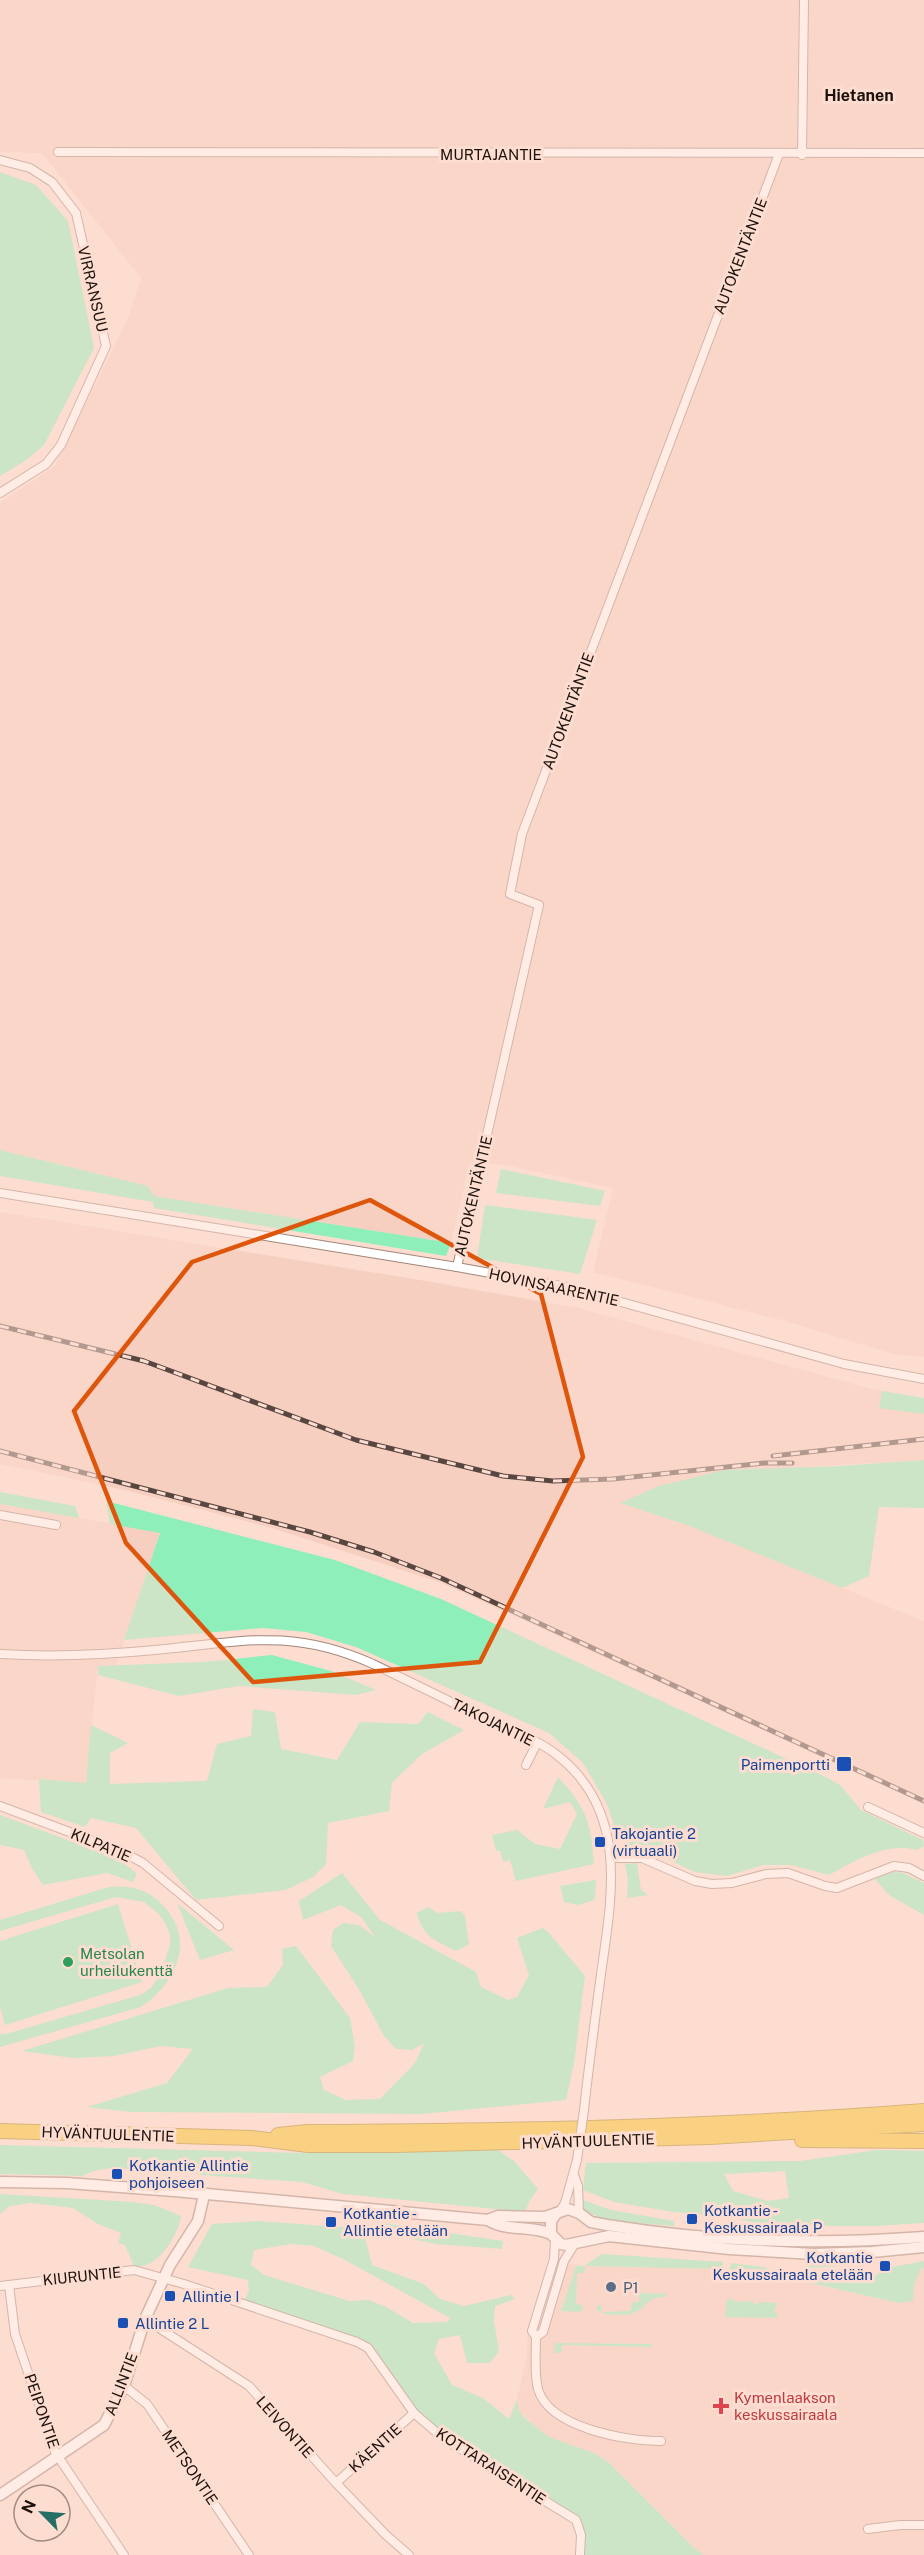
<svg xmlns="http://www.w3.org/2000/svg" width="924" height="2555" font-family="'Public Sans',sans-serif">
<rect width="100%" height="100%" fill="#fdddd0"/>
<!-- built -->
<g fill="#f7cfc0">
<polygon points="0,0 924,0 924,1357 893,1354 785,1321 593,1272 613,1188 504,1165 470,1162 451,1243 154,1196 148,1186 0,1150 0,503 55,466 129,316 141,278 42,153 0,152"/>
<polygon points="0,1212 420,1280 578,1308 872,1389 924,1398 924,1460 805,1467 621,1503 687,1525 924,1621 924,1804 442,1583 272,1528 125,1490 0,1464"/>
<polygon points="0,1504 160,1532 116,1666 98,1667 86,1783 0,1778"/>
<polygon points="549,2262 584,2266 704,2268 803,2277 803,2282 899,2303 914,2285 921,2268 924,2268 924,2555 704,2555 694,2548 601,2457 549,2437 540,2430 519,2411 517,2400 527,2356 528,2327"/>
</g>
<!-- green -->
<g fill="#8eefbb" fill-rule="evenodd">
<polygon points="0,172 36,185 68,221 94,348 44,445 25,461 0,476"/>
<polygon points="0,1150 148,1186 154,1196 451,1243 446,1256 154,1208 153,1202 0,1176"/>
<polygon points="501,1169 605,1191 600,1206 496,1193"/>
<polygon points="485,1205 597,1220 580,1274 477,1258"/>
<polygon points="882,1391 924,1398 924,1414 879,1408"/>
<polygon points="924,1460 924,1508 879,1507 869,1576 842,1588 687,1525 620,1503 659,1486 724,1470 839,1466"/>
<polygon points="0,1492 75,1506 79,1518 0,1504"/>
<path d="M106,1501L335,1560L441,1599L830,1779L841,1786L861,1810L923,1840L924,1846L917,1850C885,1842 855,1861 829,1875L791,1865H763L727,1876L695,1872L645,1849L632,1848L619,1839L607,1804L583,1763L549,1733L356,1647L306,1632L263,1628L124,1640L160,1533L110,1524Z"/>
<polygon points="272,1655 331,1671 376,1690 356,1695 239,1686 179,1696 98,1675 98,1666 204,1662"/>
<polygon points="253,1709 275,1712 281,1749 337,1760 360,1722 418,1724 428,1712 464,1730 422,1754 392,1783 389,1811 328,1823 326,1864 313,1877 286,1890 196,1900 136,1828 91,1818 85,1827 41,1812 39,1779 86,1783 91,1725 128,1743 110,1753 110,1784 207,1781 217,1744 251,1736"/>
<path d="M558,1777C587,1808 591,1823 594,1864L516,1881L510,1860L503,1862L500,1851H496L492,1835L517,1830L535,1844L560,1849L577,1814L570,1802L543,1809Z"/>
<polygon points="0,1815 119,1859 137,1874 133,1882 107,1873 43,1885 33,1870 24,1850 0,1845"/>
<polygon points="637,1863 641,1890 648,1895 627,1898 628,1881 625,1864"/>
<polygon points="893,1872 903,1873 924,1883 924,1915 889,1895 875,1879"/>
<polygon points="342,1873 380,1920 476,1972 481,1987 508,2000 517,1997 529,1975 517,1938 543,1928 549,1933 585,1976 574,2063 566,2100 422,2114 131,2112 87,2107 167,2083 193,2049 161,2046 114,2056 73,2058 22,2051 228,1988 267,1987 283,1965 282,1949 296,1946 350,2018 355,2047 353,2061 320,2077 324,2090 346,2100 380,2099 415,2063 424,2043 412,2050 396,2049 384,2036 360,1991 331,1946 333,1930 343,1923 359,1925 375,1937 361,1917 341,1905 303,1920 299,1901"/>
<polygon points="596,1880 595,1900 578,1905 564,1902 560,1886"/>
<path d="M109,1887C118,1887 129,1886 137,1889C149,1892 159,1900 167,1910C195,1944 174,1985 141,2007L0,2047V2034H6L140,1995L151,1988L159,1976L170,1946V1934L165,1923L159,1914L144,1902L116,1897L0,1931V1920Z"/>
<polygon points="177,1903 234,1950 200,1960"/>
<polygon points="118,1904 142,1982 5,2025 0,2007 0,1941"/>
<path d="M428,1907L438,1913L461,1911L465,1916L469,1944L456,1951C437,1942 421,1935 417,1913Z"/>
<path d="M0,2145L301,2153L498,2150L514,2161L538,2189L530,2200L525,2212L343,2194L302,2182L201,2175L179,2167L174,2170L171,2176C144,2172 108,2161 83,2176L0,2174Z"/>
<path d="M877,2150L924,2151V2223L875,2226H771L724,2216L674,2212L614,2202L583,2190L586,2163L800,2161ZM785,2171L789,2198L767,2201L733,2191L724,2174Z"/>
<path d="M0,2194L133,2202L154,2205L181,2216C179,2232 164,2257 149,2264C145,2266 139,2266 135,2268L125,2245L118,2243L121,2233L98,2224L73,2208L31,2203L10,2206L0,2214Z"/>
<polygon points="583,2200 611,2210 674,2221 674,2226 608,2221 583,2210"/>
<path d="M259,2221L338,2227L362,2225L372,2265L424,2284L440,2299L464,2306L511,2295L515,2299L495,2306L494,2321L499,2351L490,2363H467L460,2335L439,2339L434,2353L452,2385L483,2398L509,2419L517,2400L519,2411L525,2418L549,2437L594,2453L608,2462L694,2548L704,2555H584L585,2535L580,2519L448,2437L417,2410L371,2344L352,2336L245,2301L249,2290L248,2280L188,2267L212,2224ZM291,2244L314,2246L345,2260L450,2318L447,2322L413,2323L386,2307L369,2300L349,2301L264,2275L251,2265L254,2250Z"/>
<polygon points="377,2222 503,2241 502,2249 436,2244 378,2232"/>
<polygon points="602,2254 723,2262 723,2269 585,2266 584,2273 577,2273 576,2304 583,2305 583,2310 578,2312 561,2311 576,2266 584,2266"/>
<polygon points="813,2258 844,2261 844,2266 807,2268"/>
<polygon points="924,2261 924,2268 921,2269 914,2285 913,2301 899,2303 810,2283 815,2277 877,2275 882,2269"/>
<polygon points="731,2263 764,2267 777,2272 779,2276 730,2270"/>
<path d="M639,2293L667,2294V2297C646,2296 649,2306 634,2313C626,2316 603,2316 597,2310V2305H601L602,2312L631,2311L632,2302H639Z"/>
<polygon points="727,2299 735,2300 735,2302 753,2301 753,2304 758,2304 758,2302 777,2303 774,2313 777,2313 777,2318 725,2317"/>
<polygon points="555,2343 652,2344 652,2347 562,2345 561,2353 554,2353"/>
</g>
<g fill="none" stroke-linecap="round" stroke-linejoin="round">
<!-- street casing -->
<g stroke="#a3867a" stroke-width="10">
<g id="street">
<polyline points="58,152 924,153"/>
<polyline points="802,155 804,0"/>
<polyline points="0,160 30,168 52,182 76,213 106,346 61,445 46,464 0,493"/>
<polyline points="0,1193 457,1267 567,1287 844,1364 924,1379"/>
<polyline points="457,1267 539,905 510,894 522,834 779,154"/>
<polyline points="0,1515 56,1525"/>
<path d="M0,1654C51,1657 103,1655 155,1650C240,1642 290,1627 373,1664C413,1683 453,1703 492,1722C514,1732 538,1740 557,1755C629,1811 612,1896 601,1974C595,2019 589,2064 584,2110"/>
<polyline points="526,1765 537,1743"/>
<polyline points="0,1806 123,1852 143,1863 219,1926"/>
<polyline points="868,1807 924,1833"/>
<polyline points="612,1858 642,1858 695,1881 712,1884 732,1883 766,1874 788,1873 825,1886 837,1888 894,1866 909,1868 924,1876"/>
<polyline points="574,2175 578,2186 579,2213"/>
<polyline points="560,2211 565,2203 577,2160"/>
<path d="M555,2240L554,2259L532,2331L536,2337C536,2354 534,2373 538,2389C549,2428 626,2441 661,2441"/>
<polyline points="9,2285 15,2334 55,2452 124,2555"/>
<polyline points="0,2286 134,2270 184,2284 357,2342 368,2348 414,2413 444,2439 576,2520 581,2535 580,2555"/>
<polyline points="145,2319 249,2386 336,2483 386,2535 409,2555"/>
<polyline points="536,2337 543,2332 564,2261 574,2245"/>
<polyline points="124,2386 147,2404 249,2555"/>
<polyline points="336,2483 414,2413"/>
<polyline points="868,2529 900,2525 924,2525"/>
</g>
</g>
<!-- secondary casing -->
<g stroke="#a3867a" stroke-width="13">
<g id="secondary">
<path d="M0,2182L67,2183L174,2191L488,2220C507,2232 531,2225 551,2234"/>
<polyline points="556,2214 551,2221 551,2234 561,2244 566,2245 609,2236 729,2249 814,2254 872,2252 924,2247"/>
<path d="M488,2220L498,2216L545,2217L568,2209L579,2213L591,2222L607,2225C711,2242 819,2245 924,2237"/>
<polyline points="0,2495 104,2425 124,2386 145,2319 170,2265 198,2221 204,2195"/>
</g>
</g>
<!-- highway casing -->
<g stroke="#aa851c" stroke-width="16">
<g id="highway">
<polyline points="0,2131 252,2138 308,2145 397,2145 710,2137 924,2124"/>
<path d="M278,2135L308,2132C514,2131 719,2127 924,2111"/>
<polyline points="802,2140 924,2141"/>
</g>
</g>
<!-- street -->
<use href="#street" stroke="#fff" stroke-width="8"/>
<!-- secondary -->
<use href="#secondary" stroke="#fff" stroke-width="10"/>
<!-- highway -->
<use href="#highway" stroke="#f7c424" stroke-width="14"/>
<!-- rail casing -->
<g stroke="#584741" stroke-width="5">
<g id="rail">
<polyline points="0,1326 144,1361 356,1440 503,1476 553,1481 613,1479 765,1463 792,1463"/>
<polyline points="0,1451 310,1532 374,1552 441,1578 924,1801"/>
<polyline points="773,1456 924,1439"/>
</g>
</g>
<!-- rail -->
<use href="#rail" stroke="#fdddd0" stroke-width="3" stroke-dasharray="9" stroke-linecap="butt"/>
<!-- street-bridge casing -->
<g stroke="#a3867a" stroke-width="10" stroke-linecap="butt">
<polyline id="street-bridge" points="577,2160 584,2110"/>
</g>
<!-- street-bridge -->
<use href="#street-bridge" stroke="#fff" stroke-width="8"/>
</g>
<!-- marked area -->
<path d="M0 0H924V2555H0ZM370,1200L541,1294L583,1457L480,1662L253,1682L126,1543L74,1411L192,1262Z" fill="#fdddd0" fill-opacity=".55" fill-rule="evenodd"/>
<path fill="none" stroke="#de550c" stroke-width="4.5" stroke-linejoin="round" d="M370,1200L541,1294L583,1457L480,1662L253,1682L126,1543L74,1411L192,1262Z"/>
<!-- markers -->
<g fill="#1a4fb4" stroke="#fdddd0" stroke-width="2">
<rect x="836" y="1756" width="16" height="16" rx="3"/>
<rect x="594" y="1836" width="12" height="12" rx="3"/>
<rect x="111" y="2168" width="12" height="12" rx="3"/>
<rect x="686" y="2213" width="12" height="12" rx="3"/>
<rect x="325" y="2216" width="12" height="12" rx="3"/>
<rect x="879" y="2260" width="12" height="12" rx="3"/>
<rect x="164" y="2290" width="12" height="12" rx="3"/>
<rect x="117" y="2317" width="12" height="12" rx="3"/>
</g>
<circle fill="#2e9e5b" stroke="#fdddd0" stroke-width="2" cx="68" cy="1962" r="6"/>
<circle fill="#5c6f8a" stroke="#fdddd0" stroke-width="2" cx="611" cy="2287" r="6"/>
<path fill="#e0444e" stroke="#fdddd0" stroke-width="2" d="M718 2397h6v6h6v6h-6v6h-6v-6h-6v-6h6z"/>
<g text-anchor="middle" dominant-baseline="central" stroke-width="6" stroke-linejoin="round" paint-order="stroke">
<!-- street labels -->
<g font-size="15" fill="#1c110d" stroke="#fdddd0">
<text x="491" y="154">MURTAJANTIE</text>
<text transform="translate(740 256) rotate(-69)">AUTOKENTÄNTIE</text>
<text transform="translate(93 289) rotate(77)">VIRRANSUU</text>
<text transform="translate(568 711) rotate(-70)">AUTOKENTÄNTIE</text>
<text transform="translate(473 1196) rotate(-77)">AUTOKENTÄNTIE</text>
<text transform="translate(554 1287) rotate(12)">HOVINSAARENTIE</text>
<text transform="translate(493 1722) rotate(26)">TAKOJANTIE</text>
<text transform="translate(101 1845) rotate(23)">KILPATIE</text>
<text transform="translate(108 2134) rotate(2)">HYVÄNTUULENTIE</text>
<text transform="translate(588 2141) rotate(-2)">HYVÄNTUULENTIE</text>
<text transform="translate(82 2276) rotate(-6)">KIURUNTIE</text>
<text transform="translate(121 2384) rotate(-69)">ALLINTIE</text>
<text transform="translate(42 2411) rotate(71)">PEIPONTIE</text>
<text transform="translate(285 2427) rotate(48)">LEIVONTIE</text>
<text transform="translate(375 2448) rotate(-42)">KÄENTIE</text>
<text transform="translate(491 2466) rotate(33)">KOTTARAISENTIE</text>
<text transform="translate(190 2467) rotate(56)">METSONTIE</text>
</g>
<!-- transit labels -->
<g font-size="15" fill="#164399" stroke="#fdddd0" text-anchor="start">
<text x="830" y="1764" text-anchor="end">Paimenportti</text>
<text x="612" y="1833">Takojantie 2<tspan x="612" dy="17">(virtuaali)</tspan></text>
<text x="129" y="2165">Kotkantie Allintie<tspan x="129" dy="17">pohjoiseen</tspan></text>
<text x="704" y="2210">Kotkantie -<tspan x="704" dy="17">Keskussairaala P</tspan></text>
<text x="343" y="2213">Kotkantie -<tspan x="343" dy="17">Allintie etelään</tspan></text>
<text x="873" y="2257" text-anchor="end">Kotkantie<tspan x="873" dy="17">Keskussairaala etelään</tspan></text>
<text x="182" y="2296">Allintie I</text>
<text x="135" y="2323">Allintie 2 L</text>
</g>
<!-- leisure labels -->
<g font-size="15" fill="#27864d" stroke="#fdddd0" text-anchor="start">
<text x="80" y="1953">Metsolan<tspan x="80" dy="17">urheilukenttä</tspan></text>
</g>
<!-- service labels -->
<g font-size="15" fill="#4e5e75" stroke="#fdddd0" text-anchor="start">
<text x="623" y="2287">P1</text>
</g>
<!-- health labels -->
<g font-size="15" fill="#be3a42" stroke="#fdddd0" text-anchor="start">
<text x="734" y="2397">Kymenlaakson<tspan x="734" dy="17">keskussairaala</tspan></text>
</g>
<!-- neighbourhood labels -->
<g font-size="16" font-weight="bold" fill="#1c110d" stroke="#fdddd0">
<text x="859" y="95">Hietanen</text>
</g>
</g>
<!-- north arrow -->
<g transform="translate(42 2513) rotate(295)"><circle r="28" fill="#fdddd0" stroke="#a38b82" stroke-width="1.5"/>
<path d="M0-4.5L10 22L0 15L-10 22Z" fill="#256e66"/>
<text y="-9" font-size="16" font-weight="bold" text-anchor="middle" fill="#1c110d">N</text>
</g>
</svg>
